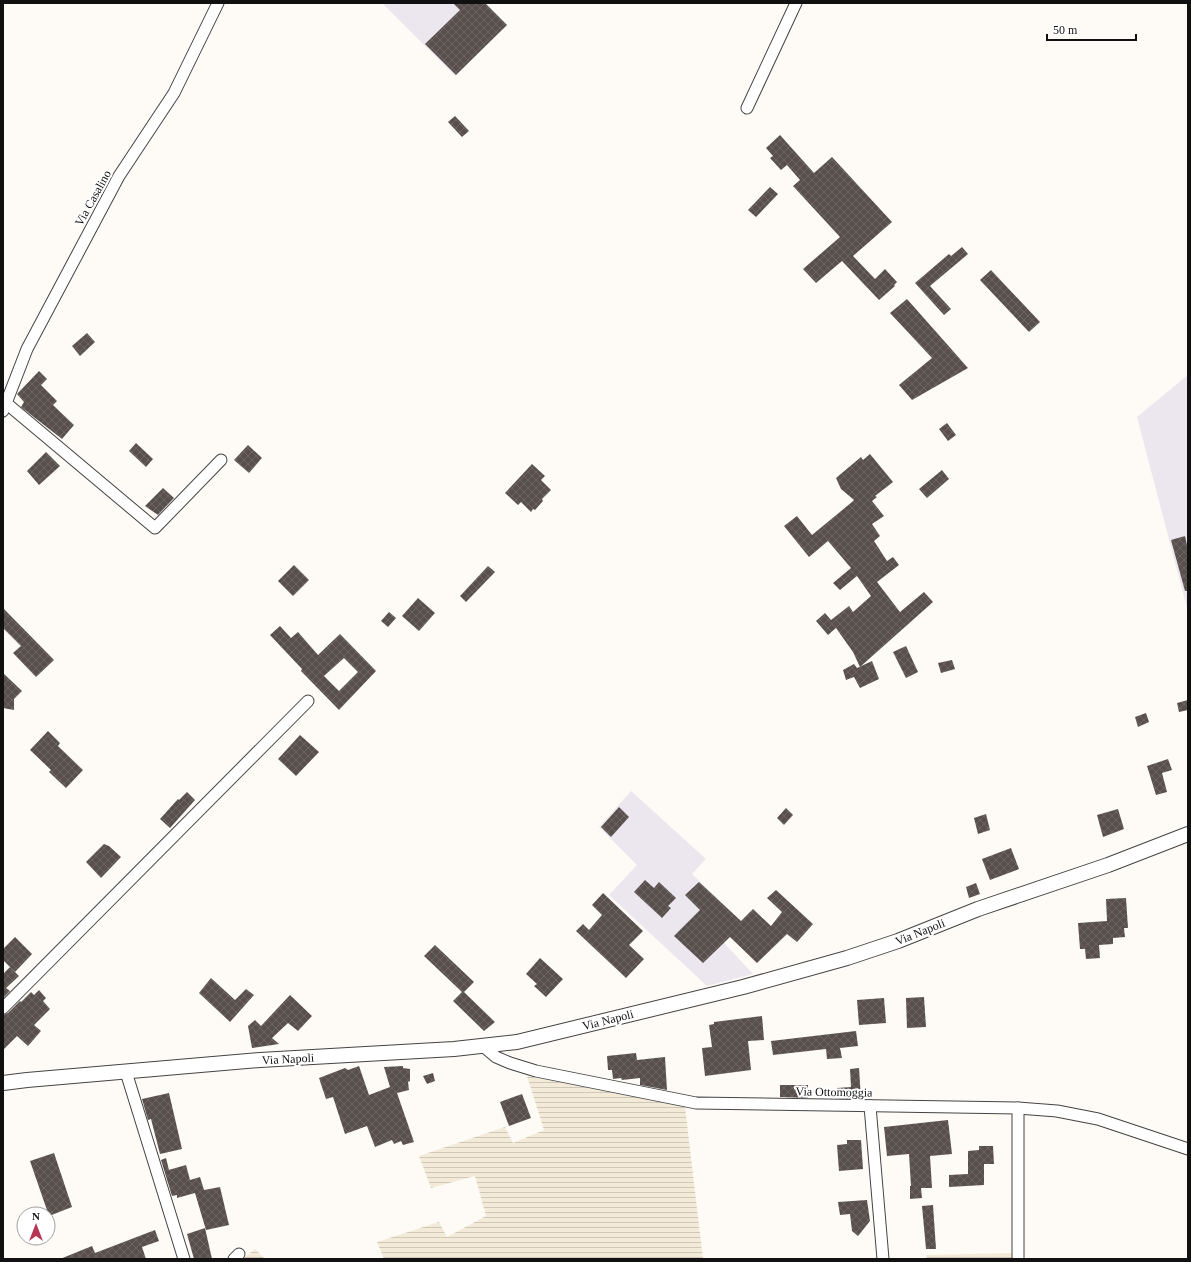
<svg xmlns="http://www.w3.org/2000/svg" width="1191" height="1262" font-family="'Times New Roman',serif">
<defs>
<pattern id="farmland-rules" width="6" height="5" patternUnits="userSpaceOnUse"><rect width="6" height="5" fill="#f3ebd7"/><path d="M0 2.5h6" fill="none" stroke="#cfc8b8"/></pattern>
<pattern id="building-cross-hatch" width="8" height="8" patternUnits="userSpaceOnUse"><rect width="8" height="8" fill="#59504e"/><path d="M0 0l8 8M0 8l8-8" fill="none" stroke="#6c6563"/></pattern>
</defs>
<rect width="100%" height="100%" fill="#fefbf6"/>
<!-- industrial -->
<g fill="#ece7ee">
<polygon points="382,3 485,3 507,25 455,76"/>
<polygon points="1188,375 1188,612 1137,417"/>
<polygon points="631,791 706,859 692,874 718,899 701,918 753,974 707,986 609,895 637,865 599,827"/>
</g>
<!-- farmland -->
<g fill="url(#farmland-rules)">
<polygon points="527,1076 685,1107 703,1259 384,1259 377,1242 439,1222 447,1237 486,1216 475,1176 431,1188 419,1156 505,1127 513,1143 544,1130"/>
<polygon points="255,1249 265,1259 242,1259"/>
<polygon points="1012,1253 1012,1259 927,1259 926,1255"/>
</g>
<!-- building -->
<g fill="url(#building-cross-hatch)" fill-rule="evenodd">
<polygon points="453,3 485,3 507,25 456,75 425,44 460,10"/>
<polygon points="455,116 469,131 462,137 448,122"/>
<polygon points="780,135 814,173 832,157 892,222 853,256 875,279 885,269 897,282 894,285 895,286 879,300 842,261 816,283 803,269 840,237 793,186 800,180 787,165 781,170 770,158 773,156 766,148"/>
<polygon points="770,187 778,194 756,217 748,210"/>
<polygon points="962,247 968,254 930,286 951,309 944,315 915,283 949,254 951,256"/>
<polygon points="991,270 1040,322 1029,332 980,280"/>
<polygon points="907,299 968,368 912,400 899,385 932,358 890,313"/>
<polygon points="87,333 95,342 80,356 72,346"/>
<polygon points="39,371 47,379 41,385 57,401 53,405 74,425 62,439 21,407 24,402 17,394 18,393"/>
<polygon points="947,423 956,435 948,441 939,429"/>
<polygon points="136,443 153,459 146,467 129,451"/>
<polygon points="248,445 262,458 249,473 234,460"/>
<polygon points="46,452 60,466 39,485 27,471"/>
<polygon points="870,454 893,482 875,496 877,497 872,501 884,516 872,524 880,536 874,541 887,561 893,557 899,565 877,582 900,612 924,592 933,602 860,667 853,652 836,628 828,635 816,621 825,613 831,620 849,606 853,612 871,596 857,576 840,590 833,583 851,568 828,541 809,557 784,526 797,516 812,535 852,502 854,500 841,489 836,478 861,457 863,460"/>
<polygon points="532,464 545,476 541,480 551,490 542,499 543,501 535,510 533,509 531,512 521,502 518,505 505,493"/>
<polygon points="942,470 949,479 927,498 919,489"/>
<polygon points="163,488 174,498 158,515 145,506"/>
<polygon points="1185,536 1188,550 1188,591 1185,591 1171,540"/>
<polygon points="294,565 309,580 293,596 278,581"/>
<polygon points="488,566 495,572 466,602 460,596"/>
<polygon points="418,598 435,613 419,631 402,616"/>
<polygon points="3,608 54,660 36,677 13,653 21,646 3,628"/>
<polygon points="389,612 396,618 388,627 381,621"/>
<path d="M280,626L291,638L298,632L318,655L340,634L376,671L339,710L301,671L302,669L270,635ZM344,658L358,672L339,691L324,676Z"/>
<polygon points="906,646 918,672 906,678 893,652"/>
<polygon points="952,660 955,669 941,673 938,663"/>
<polygon points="872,661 879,679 860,688 854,677 846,680 843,670 854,664 857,668"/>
<polygon points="3,673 22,691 14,699 14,710 3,708"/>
<polygon points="1188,700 1188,710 1179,712 1177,703"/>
<polygon points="1146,713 1149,722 1138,727 1135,717"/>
<polygon points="48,731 60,743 58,746 83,770 66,788 49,772 51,770 30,750"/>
<polygon points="300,735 319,752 296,776 278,759"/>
<polygon points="1168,759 1172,770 1162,773 1167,792 1156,795 1147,766"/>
<polygon points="187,792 195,800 170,828 160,819 178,799 179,800"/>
<polygon points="619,807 629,817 611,837 601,827"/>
<polygon points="786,808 793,815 784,825 777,818"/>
<polygon points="1118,809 1124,829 1103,837 1097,815"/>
<polygon points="986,814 990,830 978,834 974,818"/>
<polygon points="104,844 109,846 121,857 101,878 86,862"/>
<polygon points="1011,848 1019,869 990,880 982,859"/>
<polygon points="645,880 654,888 659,882 676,898 668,906 671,908 662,918 634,892"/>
<polygon points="699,882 741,921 753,909 771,926 782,912 767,898 776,890 813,924 797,942 787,934 757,963 730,937 703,963 674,936 700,910 685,895"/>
<polygon points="976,883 980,894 969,898 966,887"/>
<polygon points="603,893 643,931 629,945 644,959 626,978 576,931 583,924 589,930 602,915 592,905"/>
<polygon points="1126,898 1128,928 1124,928 1125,937 1113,938 1113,944 1099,945 1100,958 1086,959 1085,949 1080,949 1078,923 1107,921 1106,899"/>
<polygon points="15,937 32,954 15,972 3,960 3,949"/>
<polygon points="435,945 474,982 464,992 495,1022 484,1031 453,1001 462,992 424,956"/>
<polygon points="540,958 563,979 546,997 534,986 537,984 526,974"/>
<polygon points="10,967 19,976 6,988 10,991 3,998 3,974"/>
<polygon points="211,978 235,1000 246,989 254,995 230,1022 199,993"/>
<polygon points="39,990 46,998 43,1001 50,1009 34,1025 41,1031 28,1046 17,1036 3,1050 3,1015 8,1013 20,1001 21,1002 31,992 34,995"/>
<polygon points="290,995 312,1016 298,1031 288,1023 272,1038 279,1044 252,1048 248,1026 255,1020 261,1026"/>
<polygon points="924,997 926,1027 907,1028 906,998"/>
<polygon points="884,998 886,1023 859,1025 857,1000"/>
<polygon points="762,1016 764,1040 748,1041 751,1070 705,1076 702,1048 712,1047 709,1025 714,1024 714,1022"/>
<polygon points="856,1031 858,1046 840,1048 842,1058 827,1059 826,1049 773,1055 771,1041"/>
<polygon points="636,1053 637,1060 665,1057 667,1090 640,1085 640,1078 622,1080 621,1078 613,1079 612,1070 608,1070 607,1056"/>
<polygon points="359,1066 369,1095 390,1087 384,1067 403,1066 403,1068 410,1069 410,1081 408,1082 409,1090 397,1093 414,1142 403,1145 401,1141 394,1144 392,1140 375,1147 367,1126 345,1134 333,1097 326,1099 319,1078 345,1068 348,1070"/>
<polygon points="859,1068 861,1099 837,1098 837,1088 851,1087 850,1069"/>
<polygon points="433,1073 435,1081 427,1084 423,1076"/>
<polygon points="780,1085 808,1085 808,1098 780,1097"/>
<polygon points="169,1093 182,1149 160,1154 151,1119 148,1120 142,1099"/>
<polygon points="522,1094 531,1118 509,1126 500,1102"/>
<polygon points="948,1120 952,1154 930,1156 932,1188 921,1188 922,1198 910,1199 910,1186 911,1186 909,1154 887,1156 884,1127"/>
<polygon points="847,1140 861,1140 863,1169 839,1171 837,1145 847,1144"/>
<polygon points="979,1146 993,1146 994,1164 984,1164 984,1185 949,1187 949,1175 968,1174 968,1151 979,1150"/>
<polygon points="54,1153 72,1207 49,1216 30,1161"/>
<polygon points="166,1158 169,1170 165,1171 186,1165 190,1180 200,1177 204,1190 220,1187 229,1225 206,1230 195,1193 177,1198 177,1195 172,1196 161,1160"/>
<polygon points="867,1200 870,1221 858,1236 852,1231 850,1214 840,1215 838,1202"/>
<polygon points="933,1205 936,1249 926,1249 922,1206"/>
<polygon points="205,1228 212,1259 194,1259 187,1234"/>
<polygon points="155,1230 159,1241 142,1247 146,1259 60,1259 92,1246 95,1253"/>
</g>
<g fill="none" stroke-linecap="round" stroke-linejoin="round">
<!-- minor casing -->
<g stroke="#444" stroke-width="13">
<g id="minor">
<polyline points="747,108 796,3"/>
<polyline points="6,403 155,528 221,460"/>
<polyline points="3,411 27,349 119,176 174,93 218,3"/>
<polyline points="3,1008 308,701"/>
<polyline points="483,1046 496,1057 510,1063 536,1071 696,1103 1018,1108 1057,1111 1098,1119 1188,1149"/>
<polyline points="126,1072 184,1259"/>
<polyline points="870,1106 883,1259"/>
<polyline points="234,1259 239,1254"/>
<polyline points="1018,1259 1018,1108"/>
</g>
</g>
<!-- tertiary casing -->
<g stroke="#444" stroke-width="16">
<polyline id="tertiary" points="3,1083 27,1080 260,1060 454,1049 517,1042 743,987 847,958 898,941 978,909 1108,865 1188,834"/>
</g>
<!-- minor -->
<use href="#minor" stroke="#fff" stroke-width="11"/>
<!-- tertiary -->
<use href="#tertiary" stroke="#fff" stroke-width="14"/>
</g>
<g text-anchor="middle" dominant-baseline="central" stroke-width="4" stroke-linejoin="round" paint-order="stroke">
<!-- street labels -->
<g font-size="12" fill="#111" stroke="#fff">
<text transform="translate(93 198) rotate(-61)">Via Casalino</text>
<text transform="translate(920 932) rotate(-22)">Via Napoli</text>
<text transform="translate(608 1020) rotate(-14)">Via Napoli</text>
<text transform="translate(288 1059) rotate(-3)">Via Napoli</text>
<text transform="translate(834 1092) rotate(1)">Via Ottomoggia</text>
</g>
</g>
<!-- border -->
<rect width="1191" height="1262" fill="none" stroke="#111111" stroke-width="8"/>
<!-- north arrow -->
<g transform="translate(36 1226)"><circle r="19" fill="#ffffff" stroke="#a0a0a0"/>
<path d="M0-3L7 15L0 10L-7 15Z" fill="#b53553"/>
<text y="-6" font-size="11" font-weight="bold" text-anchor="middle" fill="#111111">N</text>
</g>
<!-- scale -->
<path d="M1047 34v6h89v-6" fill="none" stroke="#111111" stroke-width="2"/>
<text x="1053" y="34" font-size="12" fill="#111111" stroke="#ffffff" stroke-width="3" paint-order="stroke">50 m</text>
</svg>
